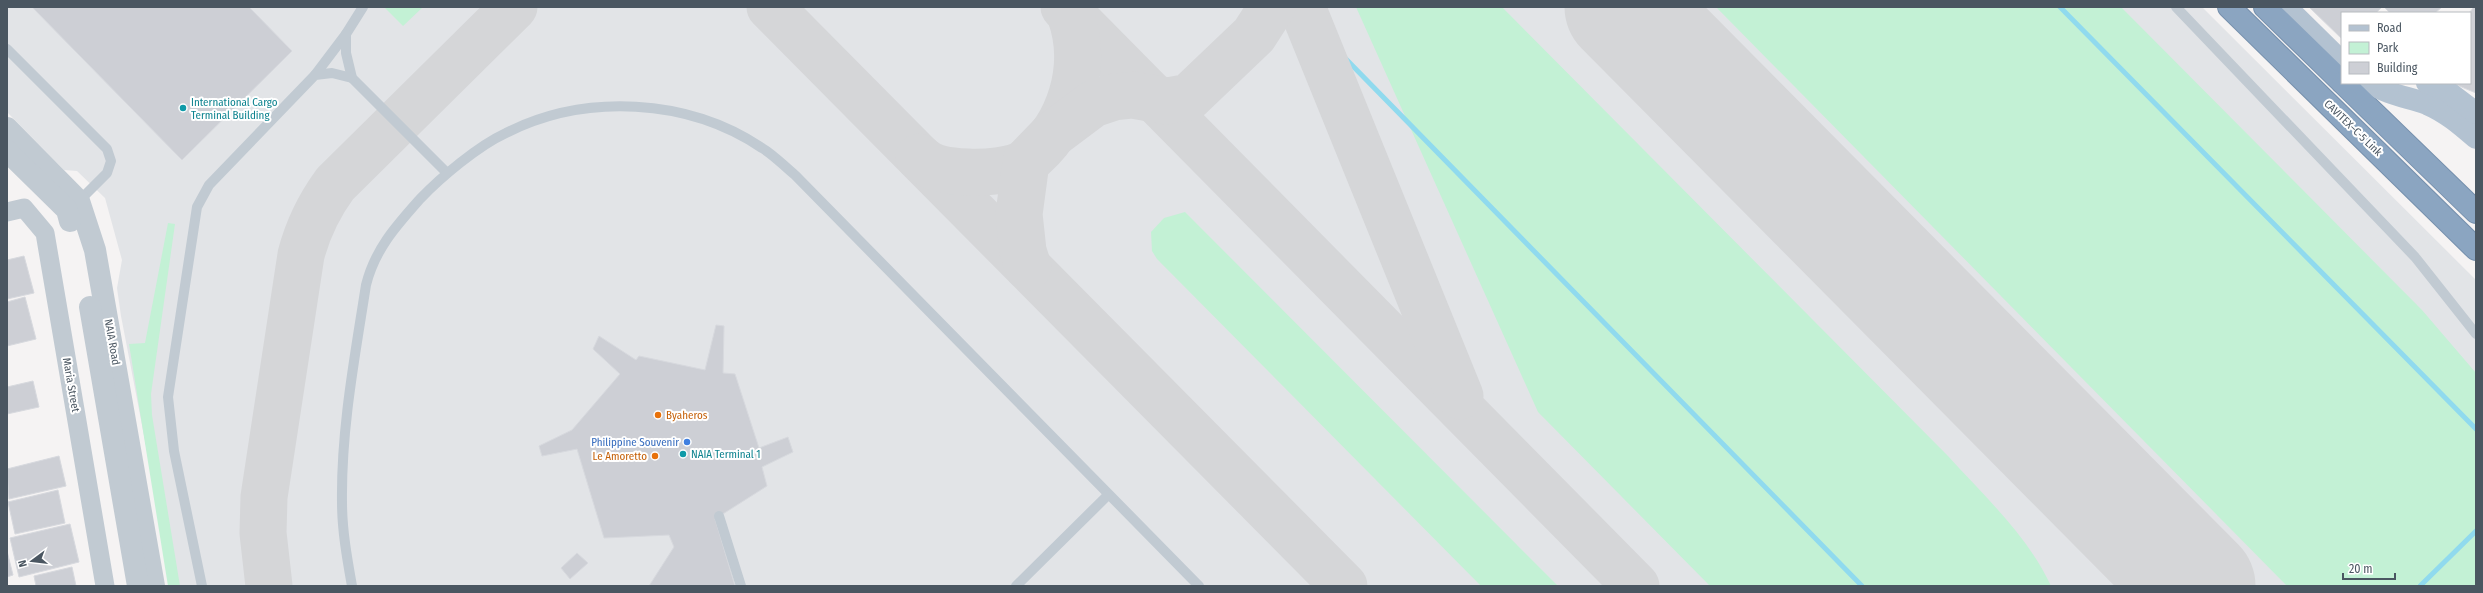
<svg xmlns="http://www.w3.org/2000/svg" width="2483" height="593" font-family="'Fira Sans Condensed',sans-serif">
<rect width="100%" height="100%" fill="#f5f3f3"/>
<!-- airport -->
<polygon fill="#e2e4e7" points="7,7 2202,7 2476,280 2476,586 173,586 121,316 117,288 122,260 105,198 77,171 64,170 7,112"/>
<!-- green -->
<g fill="#c3f1d5">
<polygon points="384,7 423,7 403,26"/>
<path d="M1356,7H1502L1948,456C1985,497 2028,536 2051,586H1710L1538,412Z"/>
<polygon points="1716,7 2121,7 2422,310 2476,373 2476,586 2287,586"/>
<polygon points="1185,212 1558,586 1481,586 1157,259 1152,251 1151,232 1164,218"/>
<polygon points="168,223 175,224 151,394 152,415 180,586 168,586 129,344 145,343"/>
</g>
<g fill="none" stroke-linecap="round" stroke-linejoin="round">
<!-- stream -->
<g stroke="#90daee" stroke-width="5">
<polyline points="1295,7 1862,586"/>
<polyline points="2060,7 2476,429"/>
<polyline points="2420,586 2476,531"/>
</g>
<!-- taxiway -->
<g stroke="#d5d6d8" stroke-width="47">
<polyline points="770,7 1344,586"/>
<polyline points="1064,7 1636,586"/>
<polyline points="1302,7 1460,396"/>
<path d="M919,157C932,170 950,171 967,172C982,173 1015,171 1026,162C1071,127 1089,66 1070,14"/>
<polyline points="1028,267 1023,251 1019,214 1026,162 1053,134 1093,104 1114,97 1133,95 1167,101 1189,97 1254,35 1272,7"/>
<polyline points="2183,573 2193,586"/>
<path d="M269,586L263,533L264,497L301,255C308,228 319,206 335,184L514,7"/>
</g>
<!-- runway -->
<polyline stroke="#d5d6d8" stroke-width="117" points="1623,7 2197,586"/>
</g>
<!-- building -->
<g fill="#cdcfd5" stroke="#d7d9de">
<polygon points="32,7 249,7 292,51 182,160"/>
<polygon points="2309,7 2382,7 2376,13 2342,13 2342,39"/>
<polygon points="2384,7 2442,7 2435,13 2390,13"/>
<polygon points="2474,7 2476,7 2476,93 2452,83 2470,83 2469,13"/>
<polygon points="24,256 34,293 7,299 7,260"/>
<polygon points="25,297 36,339 7,346 7,302"/>
<polygon points="716,325 724,326 723,373 735,374 759,448 788,437 793,452 762,467 767,486 715,519 735,586 649,586 674,547 669,535 604,538 577,449 542,456 539,446 572,430 620,374 593,349 599,336 636,360 639,356 705,370"/>
<polygon points="33,381 39,407 7,414 7,387"/>
<polygon points="59,456 66,486 9,499 7,469"/>
<polygon points="58,490 65,523 15,534 8,502"/>
<polygon points="70,524 79,562 19,577 10,538"/>
<polygon points="7,551 13,575 7,577"/>
<polygon points="577,553 588,563 570,579 561,568"/>
<polygon points="72,567 76,586 36,586 34,576"/>
</g>
<g fill="none" stroke-linecap="round" stroke-linejoin="round">
<!-- motorway casing -->
<g stroke="#7690ad" stroke-width="24">
<g id="motorway">
<polyline points="2229,7 2476,249"/>
<polyline points="2265,7 2342,82"/>
<polyline points="2343,83 2476,212"/>
</g>
</g>
<!-- service -->
<g stroke="#c1cad2" stroke-width="10">
<polyline points="363,7 346,34 346,53 352,78 447,173"/>
<polyline points="2176,7 2415,257 2476,334"/>
<polyline points="7,49 107,149 111,161 107,173 78,202"/>
<polyline points="315,75 346,34"/>
<polyline points="719,516 741,586"/>
<polyline points="202,586 174,451 168,397 197,207 209,185 315,75 332,73 352,78"/>
<path d="M352,586C347,558 342,530 342,502C341,429 355,356 366,285C375,249 396,226 420,199C441,177 478,146 506,133C585,93 688,98 762,148C774,155 784,166 795,175L1199,586"/>
<polyline points="1016,586 1108,495"/>
</g>
<!-- minor -->
<polyline stroke="#c1cad2" stroke-width="19" points="7,212 24,208 45,233 105,586"/>
<!-- tertiary -->
<g stroke="#c1cad2" stroke-width="22">
<polyline points="7,128 79,201 95,250 154,586"/>
<polyline points="7,151 67,210 70,221"/>
<polyline points="90,307 138,586"/>
</g>
<!-- primary -->
<g stroke="#b3c2d1" stroke-width="22">
<polyline points="2286,7 2342,62"/>
<path d="M2371,83C2388,95 2408,97 2427,104C2446,112 2461,125 2476,138"/>
<polyline points="2427,83 2447,91 2476,113"/>
</g>
<!-- motorway -->
<use href="#motorway" stroke="#8ba5c1" stroke-width="22"/>
</g>
<!-- markers -->
<g fill="#0f9aa8" stroke="#fff" stroke-width="1.5">
<circle cx="183" cy="108" r="4"/>
<circle cx="683" cy="454" r="4"/>
</g>
<g fill="#e8710a" stroke="#fff" stroke-width="1.5">
<circle cx="658" cy="415" r="4"/>
<circle cx="655" cy="456" r="4"/>
</g>
<circle fill="#3f7fe0" stroke="#fff" stroke-width="1.5" cx="687" cy="442" r="4"/>
<g text-anchor="middle" dominant-baseline="central" stroke-width="4" stroke-linejoin="round" paint-order="stroke">
<!-- culture labels -->
<g font-size="11" fill="#0d838f" stroke="#fff" text-anchor="start">
<text x="191" y="102">International Cargo<tspan x="191" dy="13">Terminal Building</tspan></text>
<text x="691" y="454">NAIA Terminal 1</text>
</g>
<!-- street labels -->
<g font-size="11" fill="#4a5661" stroke="#fff">
<text transform="translate(2353 128) rotate(44)">CAVITEX–C-5 Link</text>
<text transform="translate(112 342) rotate(80)">NAIA Road</text>
<text transform="translate(71 385) rotate(80)">Maria Street</text>
</g>
<!-- food labels -->
<g font-size="11" fill="#c56008" stroke="#fff" text-anchor="start">
<text x="666" y="415">Byaheros</text>
<text x="647" y="456" text-anchor="end">Le Amoretto</text>
</g>
<!-- shop labels -->
<g font-size="11" fill="#366cbe" stroke="#fff" text-anchor="end">
<text x="679" y="442">Philippine Souvenir</text>
</g>
</g>
<!-- border -->
<rect width="2483" height="593" fill="none" stroke="#4a5661" stroke-width="16"/>
<!-- legend -->
<rect x="2341" y="12" width="130" height="72" fill="#ffffff" stroke="#b7bbc0"/>
<rect x="2349" y="25" width="20" height="6" fill="#b3c2d1" stroke="#b7bbc0"/>
<text x="2377" y="32" font-size="12" fill="#4a5661">Road</text>
<rect x="2349" y="42" width="20" height="12" fill="#c3f1d5" stroke="#b7bbc0"/>
<text x="2377" y="52" font-size="12" fill="#4a5661">Park</text>
<rect x="2349" y="62" width="20" height="12" fill="#cdcfd5" stroke="#b7bbc0"/>
<text x="2377" y="72" font-size="12" fill="#4a5661">Building</text>
<!-- north arrow -->
<g transform="translate(32 561) rotate(255)" stroke="#ffffff" stroke-width="3" paint-order="stroke">
<path d="M0-3L7 15L0 10L-7 15Z" fill="#4a5661"/>
<text y="-6" font-size="11" font-weight="bold" text-anchor="middle" fill="#4a5661">N</text>
</g>
<!-- scale -->
<path d="M2343 573v6h52v-6" fill="none" stroke="#4a5661" stroke-width="2"/>
<text x="2349" y="573" font-size="12" fill="#4a5661" stroke="#ffffff" stroke-width="3" paint-order="stroke">20 m</text>
</svg>
